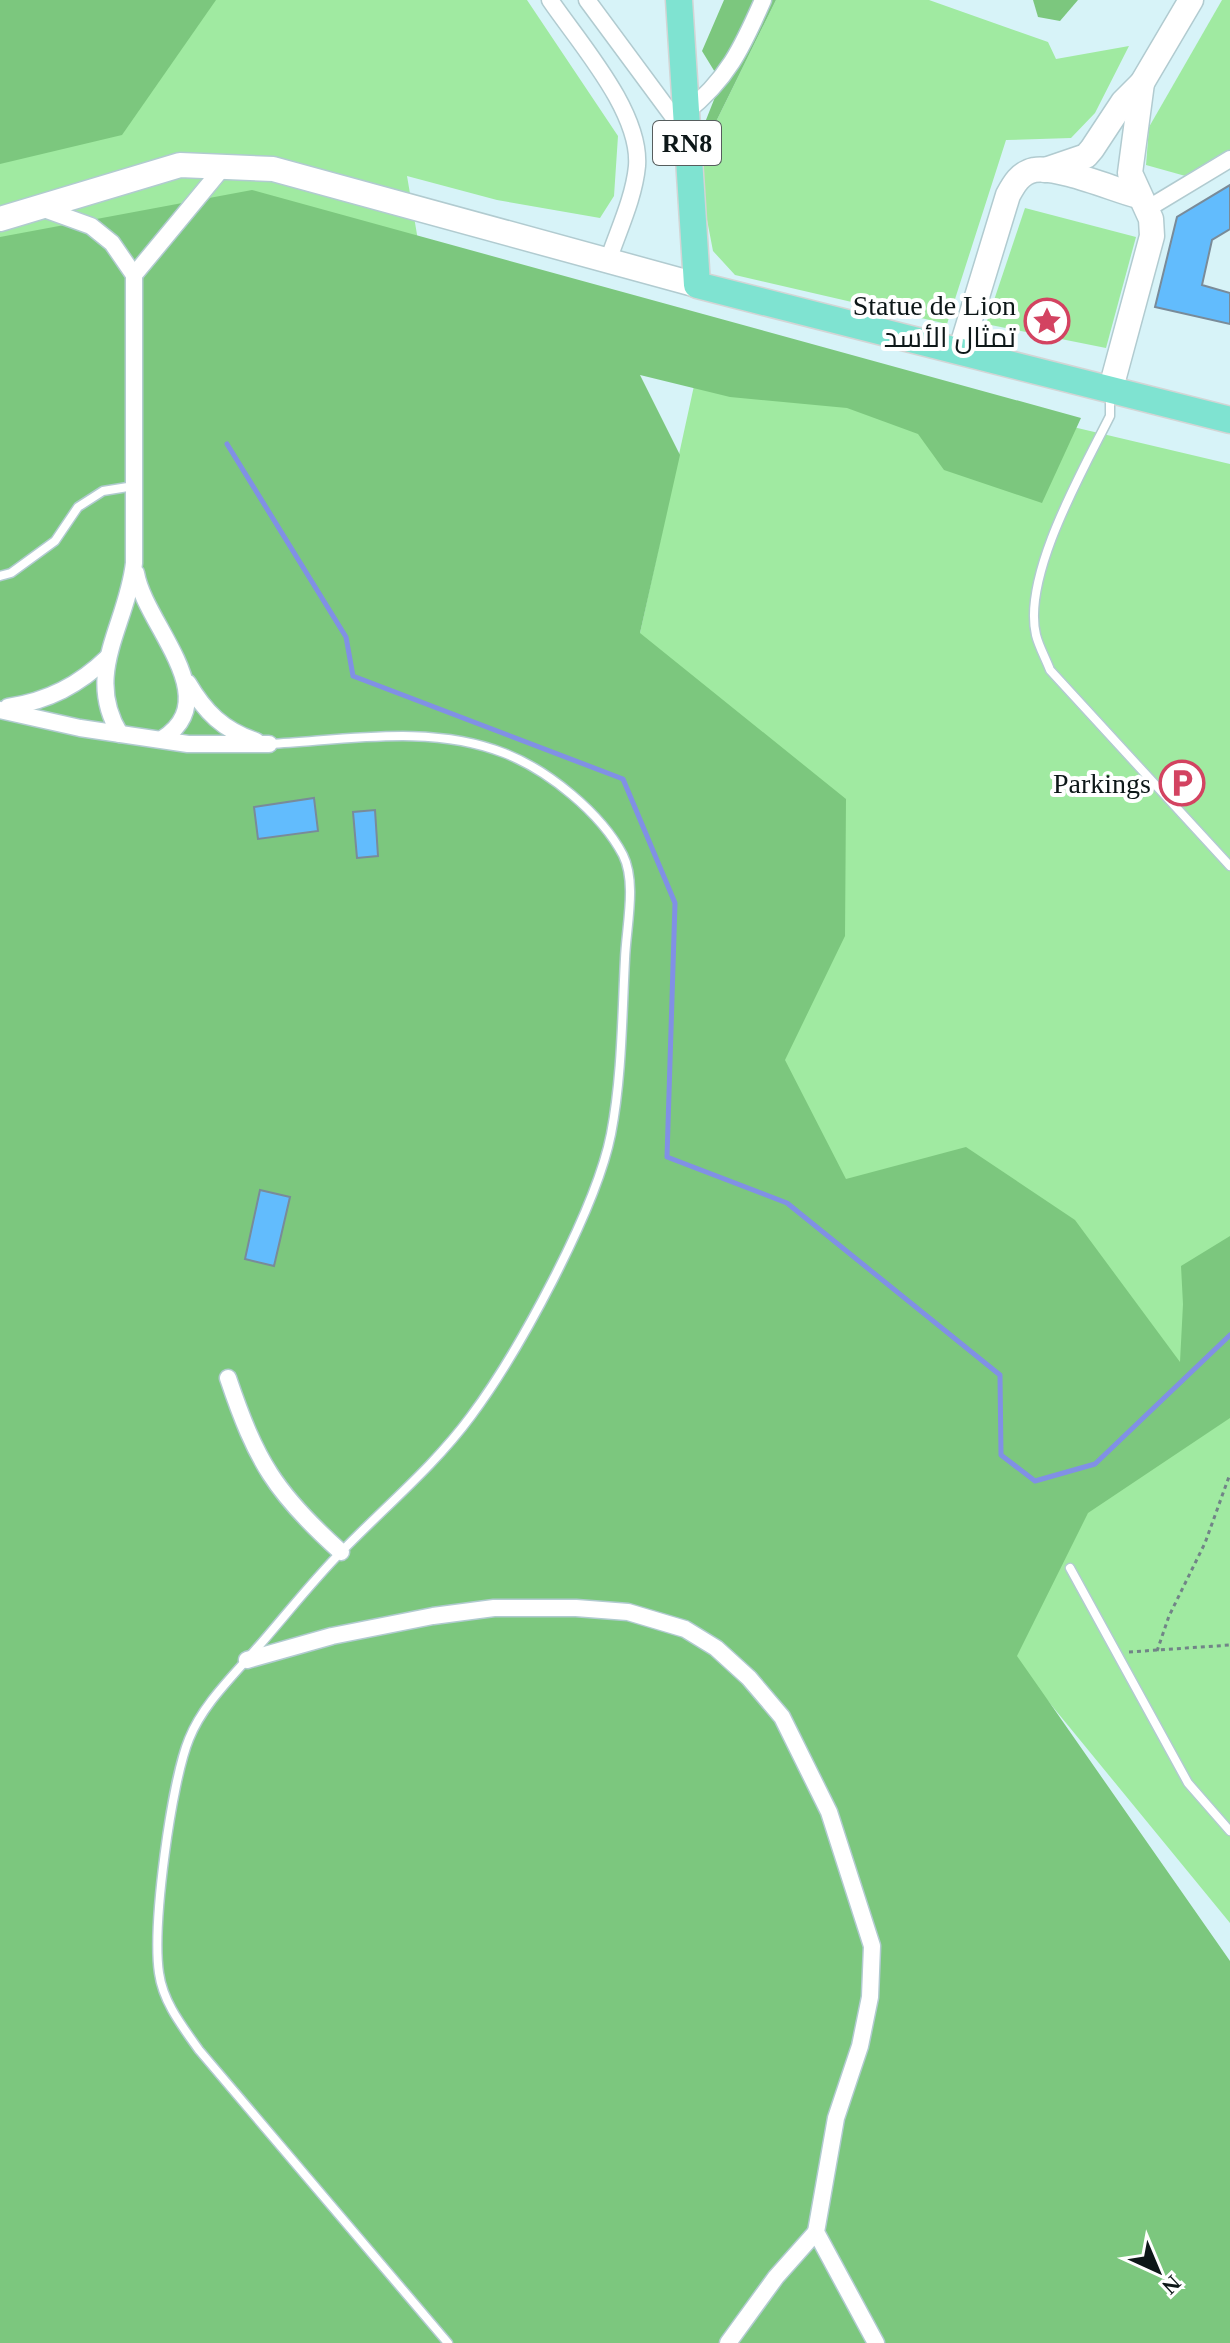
<svg xmlns="http://www.w3.org/2000/svg" width="1230" height="2343" font-family="'Times New Roman',Cairo,serif">
<rect width="100%" height="100%" fill="#d7f3f8"/>
<!-- green -->
<g fill="#a0eaa1">
<polygon points="0,0 527,0 618,136 614,196 600,218 497,200 407,176 596,1281 640,633 704,340 1230,464 1230,1923 916,1540 1230,2343 0,2343"/>
<polygon points="776,0 929,0 1048,42 1056,59 1129,46 1095,113 1071,138 1006,140 947,324 735,275 713,251 699,178 706,142"/>
<polygon points="1222,0 1230,0 1230,150 1189,177 1146,165 1149,127"/>
<polygon points="1025,208 1136,237 1106,348 986,324"/>
</g>
<!-- forest -->
<g fill="#7cc77e">
<polygon points="0,0 216,0 122,135 0,164"/>
<polygon points="724,0 776,0 706,142 702,130 721,82 702,51"/>
<polygon points="1033,0 1078,0 1060,21 1038,17"/>
<polygon points="252,190 1081,418 1042,503 944,470 918,434 847,408 730,397 640,375 680,455 640,633 846,799 845,936 785,1060 846,1179 966,1147 1075,1220 1180,1362 1183,1304 1181,1266 1230,1236 1230,1418 1088,1513 1017,1656 1230,1961 1230,2343 0,2343 0,237"/>
</g>
<g fill="none" stroke-linecap="round" stroke-linejoin="round">
<!-- stream -->
<polyline stroke="#8190e5" stroke-width="5" points="227,444 346,637 353,676 623,779 675,903 667,1157 787,1203 1000,1375 1001,1455 1035,1481 1095,1464 1230,1335"/>
</g>
<!-- building -->
<g fill="#62bcfd" stroke="#798b99" stroke-width="2">
<polygon points="1230,185 1230,229 1212,240 1202,285 1230,293 1230,324 1155,307 1177,217"/>
<polygon points="314,798 318,831 258,839 254,807"/>
<polygon points="375,810 378,856 357,858 353,812"/>
<polygon points="260,1190 290,1197 274,1266 245,1259"/>
</g>
<g fill="none" stroke-linecap="round" stroke-linejoin="round">
<!-- lane casing -->
<g stroke="#b1cbd0" stroke-width="11">
<g id="lane">
<path d="M1110,393V416C1083,470 1022,576 1036,635C1039,647 1046,659 1050,670L1230,866"/>
<polyline points="0,576 11,573 55,541 78,507 103,491 134,486"/>
<path d="M270,744C346,740 431,724 504,753C548,770 601,813 623,855C637,883 626,928 625,959C622,1016 622,1077 611,1134C596,1210 518,1353 471,1416C435,1465 387,1505 344,1549C313,1580 286,1615 257,1648C233,1676 203,1704 189,1739C171,1783 152,1925 159,1973C163,2002 182,2026 199,2050L448,2343"/>
<polyline points="1070,1568 1188,1783 1230,1831"/>
</g>
</g>
<!-- street casing -->
<g stroke="#b1cbd0" stroke-width="19">
<g id="street">
<path d="M550,0C580,44 641,112 637,166C634,198 618,231 608,261"/>
<polyline points="587,0 686,134"/>
<path d="M685,113C727,80 742,48 763,0"/>
<path d="M44,209L91,226L112,243L134,275V563C127,626 83,673 120,734"/>
<polyline points="1147,209 1230,159"/>
<polyline points="134,275 225,165"/>
<path d="M136,573C145,625 227,698 162,739"/>
<path d="M188,683C205,712 223,730 256,741"/>
<path d="M8,707C48,701 79,685 108,657"/>
<polyline points="0,710 80,728 188,744 269,744"/>
<path d="M228,1378C256,1461 275,1493 341,1552"/>
<polyline points="247,1660 332,1636 433,1616 494,1608 576,1608 628,1612 685,1629 716,1648 749,1678 782,1717 829,1812 872,1946 870,1997 860,2046 836,2118 816,2232 876,2343"/>
<polyline points="728,2343 776,2277 816,2232"/>
</g>
</g>
<!-- secondary casing -->
<g stroke="#b1cbd0" stroke-width="27">
<g id="secondary">
<polyline points="1045,170 1086,156 1092,149 1123,102 1142,83 1191,0"/>
<polyline points="0,219 180,165 273,169 697,285"/>
<path d="M961,349L1008,195C1014,184 1020,173 1034,170C1059,166 1112,189 1138,196"/>
<polyline points="1111,388 1152,236 1151,219 1130,173 1142,83"/>
</g>
</g>
<!-- primary casing -->
<g stroke="#d3d5d5" stroke-width="29">
<polyline id="primary" points="679,0 697,285 1230,420"/>
</g>
<!-- path -->
<g stroke="#718487" stroke-width="3" stroke-dasharray="4 4" stroke-linecap="butt">
<polyline points="1157,1651 1169,1616 1205,1543 1230,1474"/>
<polyline points="1129,1652 1230,1645"/>
</g>
<!-- lane -->
<use href="#lane" stroke="#fff" stroke-width="8"/>
<!-- street -->
<use href="#street" stroke="#fff" stroke-width="16"/>
<!-- secondary -->
<use href="#secondary" stroke="#fff" stroke-width="24"/>
<!-- primary -->
<use href="#primary" stroke="#7fe3d1" stroke-width="26"/>
</g>
<!-- icons -->
<defs>
<g id="sight-ring" transform="scale(2.3)"><circle r="9.5" fill="#fff" stroke="#d34361" stroke-width="1.5"/><path d="M0-6L1.8-2.2L6-1.7L2.9 1.2L3.7 5.4L0 3.3L-3.7 5.4L-2.9 1.2L-6-1.7L-1.8-2.2Z" fill="#d34361"/></g>
<g id="parking-ring" transform="scale(2.3)"><circle r="9.5" fill="#fff" stroke="#d34361" stroke-width="1.5"/><path d="M-3.5-5.5H1a3.5 3.5 0 0 1 0 7H-1V5.5H-3.5ZM-1-3.4V-.6H.8a1.4 1.4 0 0 0 0-2.8Z" fill="#d34361"/></g>
</defs>
<g fill-rule="evenodd">
<use href="#sight-ring" x="1047" y="321"/>
<use href="#parking-ring" x="1182" y="783"/>
</g>
<g text-anchor="middle" dominant-baseline="central" stroke-width="8" stroke-linejoin="round" paint-order="stroke">
<!-- shield labels -->
<rect fill="#fff" stroke="#565d5d" stroke-width="2" x="653" y="121" width="68" height="44" rx="6"/>
<g font-size="26" font-weight="bold" fill="#0d1718">
<text x="687" y="143">RN8</text>
</g>
<!-- poi labels -->
<g font-size="28" fill="#0d1718" stroke="#fff" text-anchor="end">
<text x="1016" y="305">Statue de Lion<tspan x="1016" dy="32">تمثال الأسد</tspan></text>
<text x="1151" y="783">Parkings</text>
</g>
</g>
<!-- north arrow -->
<g transform="translate(1158 2271) rotate(136)" stroke="#ffffff" stroke-width="6" paint-order="stroke">
<path d="M0-6L14 30L0 20L-14 30Z" fill="#0d1718"/>
<text y="-12" font-size="22" font-weight="bold" text-anchor="middle" fill="#0d1718">N</text>
</g>
</svg>
